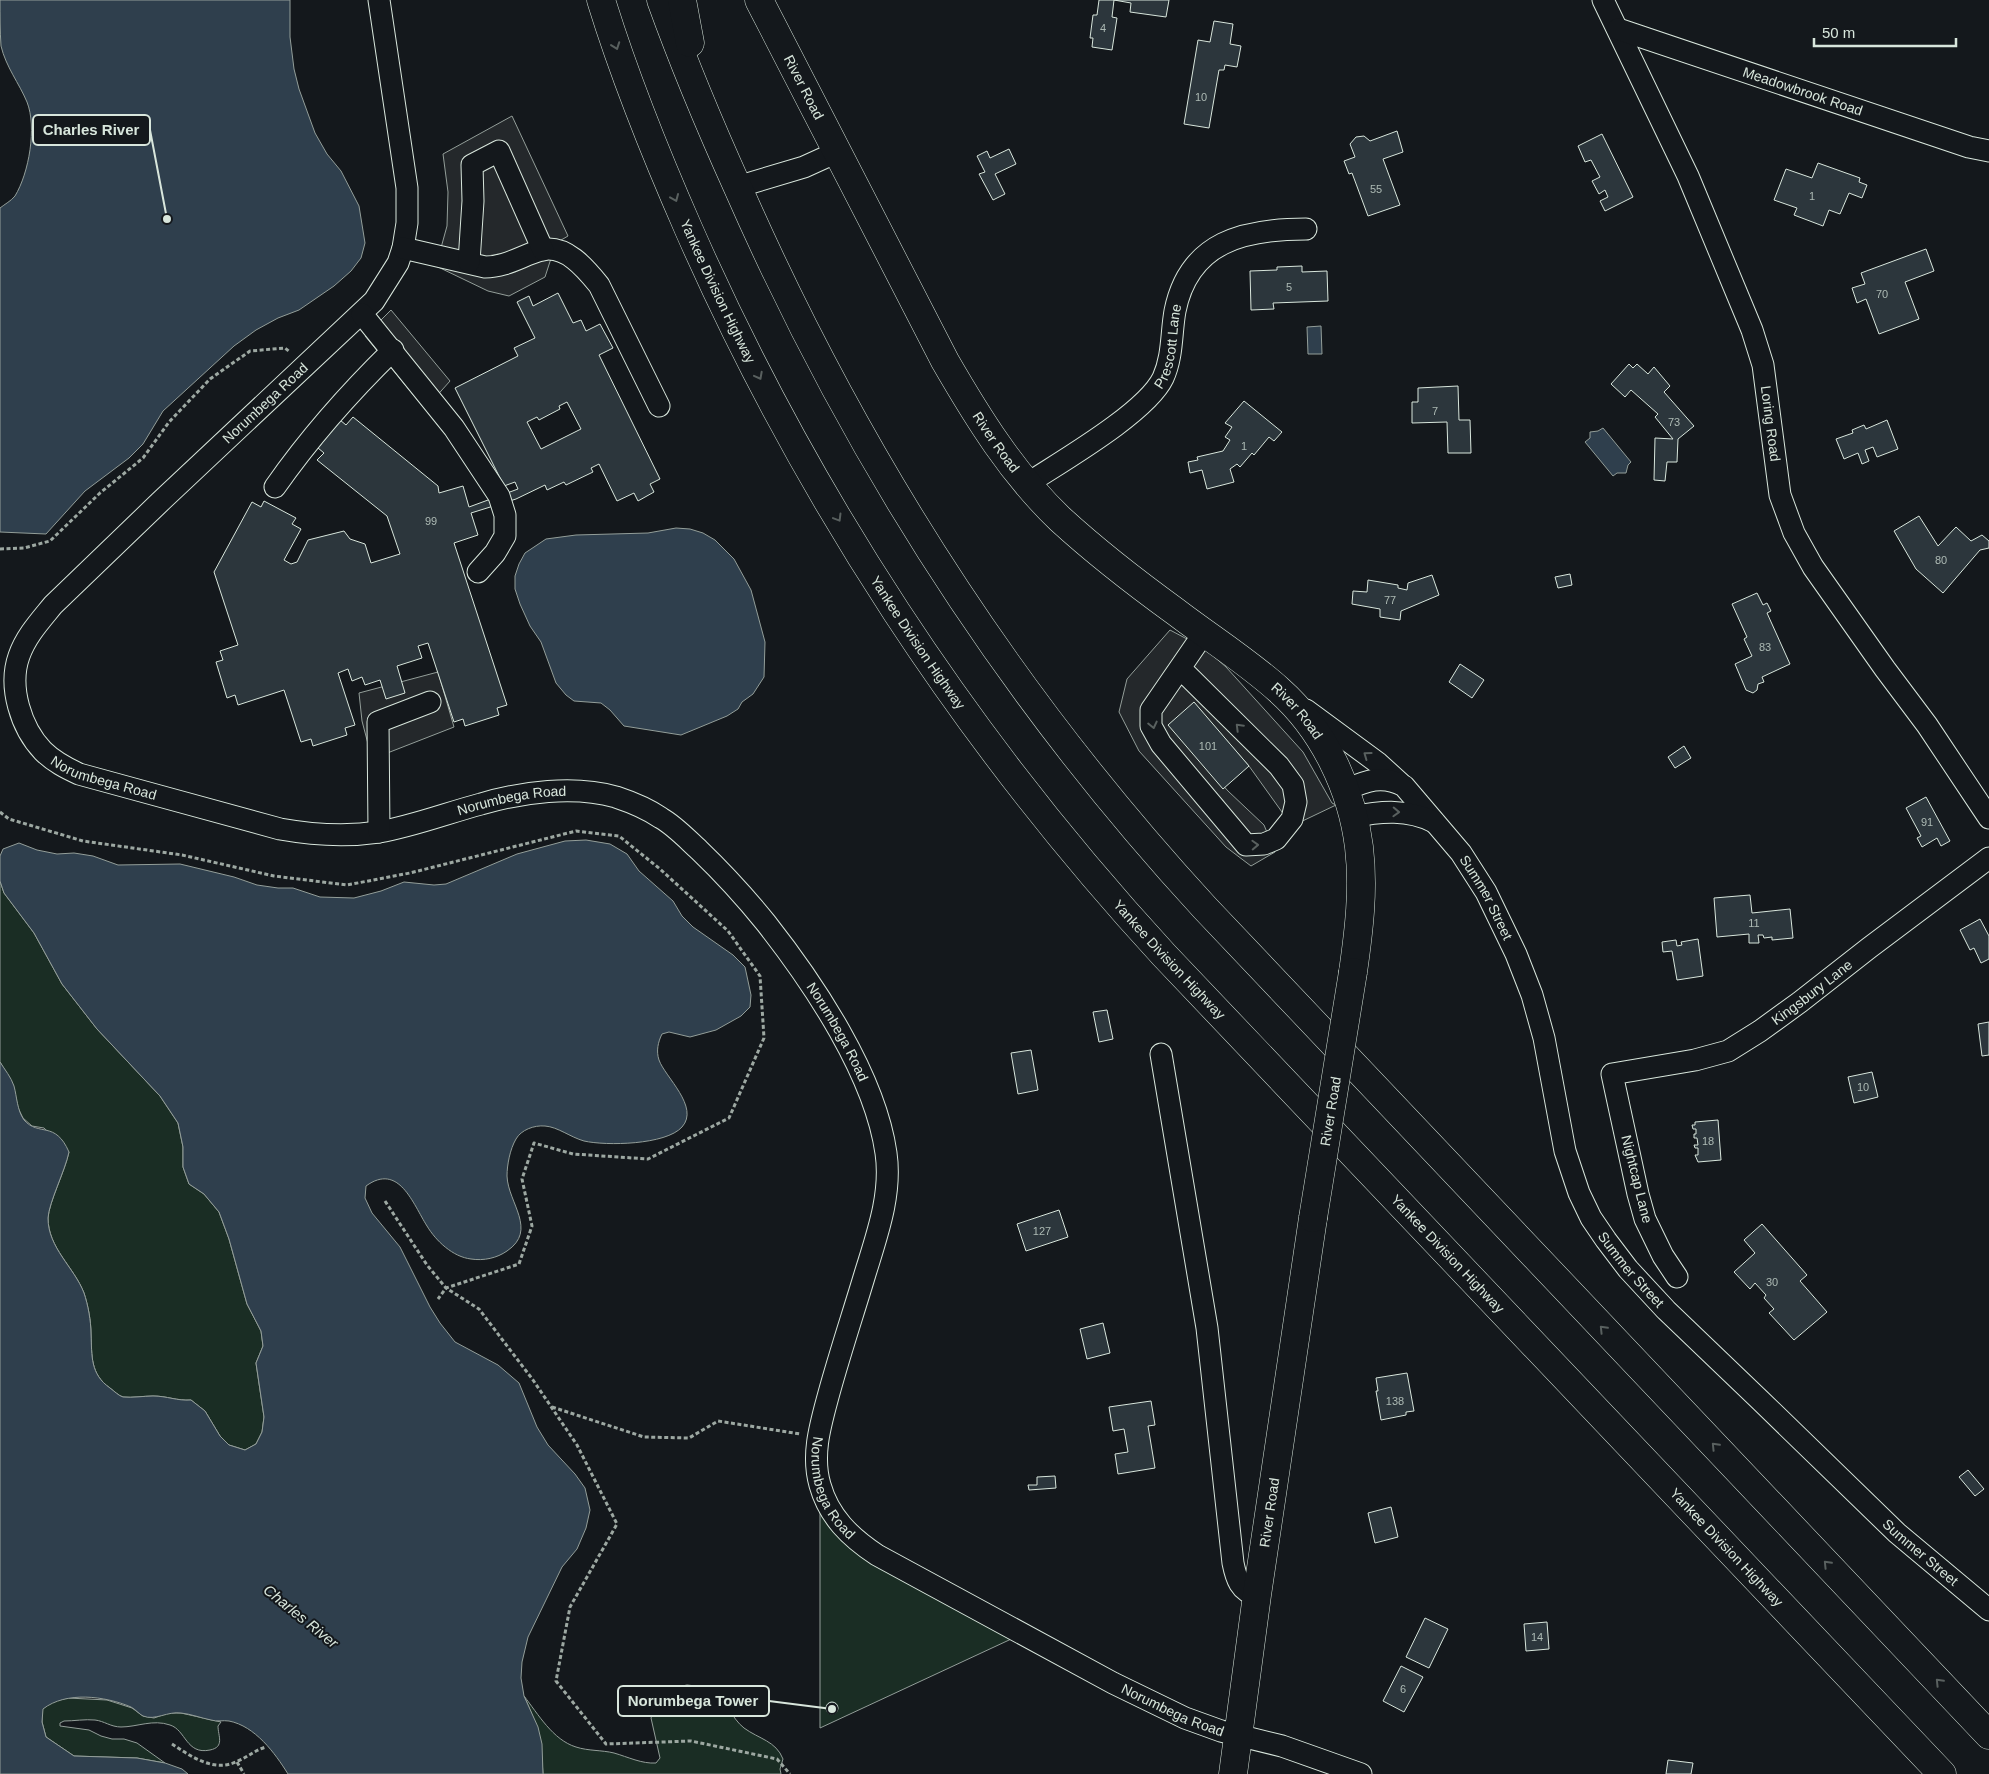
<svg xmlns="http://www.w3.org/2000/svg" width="1989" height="1774" font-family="Arial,sans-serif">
<rect width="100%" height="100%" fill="#14181c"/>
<!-- green -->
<g fill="#1a2d24" stroke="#939e99">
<path d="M0,881L4,893L34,933L62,984L97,1029L160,1096L178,1123L183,1147V1167L189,1184L204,1194L219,1212L229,1239L247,1304L261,1331L263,1346L256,1363L264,1417L262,1432L256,1444L245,1450L229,1445L220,1436L205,1411L191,1400C177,1401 167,1396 153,1396C144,1396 132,1398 123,1397C119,1396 114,1391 110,1388C90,1374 92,1356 91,1334C91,1321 88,1305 84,1293C74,1267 48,1248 48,1218C49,1202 65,1171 69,1152L44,1128L32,1126L23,1118L18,1108L13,1085L0,1062Z"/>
<polygon points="820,1484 840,1526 1022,1634 820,1728"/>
<path d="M687,1685C696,1686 705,1687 714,1692C726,1699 731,1718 744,1728C759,1739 776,1741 783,1759L780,1769L781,1774H543C541,1741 538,1726 524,1696C538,1714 553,1740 576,1747C588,1751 602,1750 614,1753C628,1757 642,1764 656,1763L660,1758L651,1718L659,1699L672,1688Z"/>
<path d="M68,1698L107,1700L132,1708L143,1716L154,1718L168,1713H181L221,1722L218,1726C218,1736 225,1747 210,1750C186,1755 186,1730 170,1725C153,1719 137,1727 121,1727C111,1727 104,1721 95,1720C85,1719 74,1721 64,1721L60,1723V1726L89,1730L101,1736L112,1739H124L137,1743L165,1763L137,1758L74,1756L46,1737L42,1722V1709L53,1701Z"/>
</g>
<!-- parking -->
<g fill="#24282b" stroke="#939e99">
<polygon points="512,116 568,236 556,243 545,277 509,296 488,291 436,266 447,226 448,192 443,154"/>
<polygon points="391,310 450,381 425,409 365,336"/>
<polygon points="1170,630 1204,648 1226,667 1303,752 1332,803 1336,805 1292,826 1249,766 1196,705 1169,725 1228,791 1264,825 1275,852 1251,866 1226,847 1139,751 1119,712 1127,679"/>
<polygon points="438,672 454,727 372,759 362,721 359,693"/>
</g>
<!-- water -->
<g fill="#2f3f4d" stroke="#939e99">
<path d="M0,0H290V37L294,69L299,89L315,133L327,154L341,171L359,206L365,243L361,258L351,271L334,286L299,310L278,318L256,330L234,346L163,411L143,444L129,458L85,491L46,534L0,532V208C5,204 11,201 15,196C29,173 37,127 27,102C19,83 6,67 1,46C0,32 0,14 0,0Z"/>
<polygon points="1321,326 1322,354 1308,354 1307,327"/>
<polygon points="1603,428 1631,462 1628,465 1626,473 1617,473 1613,476 1585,442 1590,438 1590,432 1598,431"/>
<polygon points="676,528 690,529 703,533 715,540 734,559 751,590 765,642 764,677 753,694 742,702 738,709 727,716 681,735 624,726 610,710 601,703 574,701 566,695 556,683 541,642 530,626 520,604 515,589 515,576 519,564 525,553 546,539 576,535 648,533"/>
<path d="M586,840L610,844L627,854L639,871L673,901L682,916L693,927L733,955L745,967L751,995L750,1007L741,1016L716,1030L690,1037L669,1032L662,1034C658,1042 656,1051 659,1060C665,1077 700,1107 682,1127C666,1145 606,1146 584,1141C570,1137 558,1127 545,1126C534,1125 521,1130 516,1139C510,1149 507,1165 507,1176C508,1203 538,1230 507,1251C497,1258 484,1261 471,1259C453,1257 436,1241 427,1226C413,1204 399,1162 366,1186L365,1198L372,1213L400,1247L430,1307L440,1323L455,1342L498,1365L519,1383L537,1427L548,1445L575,1474L585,1488L590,1510L586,1528L577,1549L562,1567L528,1637L522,1662L521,1678L524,1696L538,1727L542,1744L543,1774H288C275,1753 255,1726 229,1721C223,1720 217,1722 211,1720C201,1718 191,1714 181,1713C168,1711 155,1721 143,1716C139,1714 135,1709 131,1707C105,1696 66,1691 43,1709L42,1722L46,1737L74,1756L137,1758L165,1763L182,1769L188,1774H0V1062C5,1070 11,1077 14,1086C17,1097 17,1110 24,1120C39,1137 55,1120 69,1152C65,1171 49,1202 48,1218C48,1248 74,1267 84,1293C88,1305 91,1321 91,1334C92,1356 90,1374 110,1388C114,1391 119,1396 123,1397C132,1398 144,1396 153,1396C167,1396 177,1401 191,1400L205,1411L220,1436L229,1445L245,1450L256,1444L262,1432L264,1417L256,1363L263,1346L261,1331L247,1304L229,1239L219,1212L204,1194L189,1184L183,1167V1147L178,1123L160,1096L97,1029L62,984L34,933L4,893L0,881V856L3,849L19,843L37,850L57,854L74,853L93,856L118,865L180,864L234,877L257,885L278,888H293L320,897L354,898L381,891L404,882L434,885L446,884L517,854L565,841Z"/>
</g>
<!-- building -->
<g fill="#2c363c" stroke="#d8e6dc" fill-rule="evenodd">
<polygon points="1099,0 1169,0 1166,17 1130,12 1131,3 1114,0 1112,17 1117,18 1112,50 1092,47 1093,38 1090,38 1093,15 1097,15"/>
<polygon points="1214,21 1233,24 1230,44 1241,46 1237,67 1225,65 1224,70 1219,70 1209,128 1184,124 1198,40 1210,42"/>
<polygon points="1397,131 1403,152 1383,159 1400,205 1368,216 1352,173 1349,174 1344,161 1355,157 1350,144 1356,137 1364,136 1370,141"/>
<polygon points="1602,134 1633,197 1605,211 1600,201 1608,197 1605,190 1599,194 1592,181 1600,177 1591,160 1585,162 1578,146"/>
<polygon points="1009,149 1016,164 995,174 1005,194 993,200 979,174 985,172 977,156 987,151 990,158"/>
<polygon points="1818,163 1860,178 1859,182 1867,185 1862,198 1849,193 1840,214 1829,210 1823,226 1794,215 1797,208 1774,200 1786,169 1812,178"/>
<polygon points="1926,249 1934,271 1905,282 1919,319 1879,334 1866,299 1857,303 1852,288 1865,284 1861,273"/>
<polygon points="1302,266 1302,272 1327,271 1328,301 1273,303 1274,309 1251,310 1250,271 1277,270 1277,267"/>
<path d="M558,293L573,323L581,320L586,331L600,324L613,348L599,355L660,479L650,484L654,492L638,501L634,493L617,501L599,464L591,468L593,472L566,485L564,482L547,490L545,485L516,499L471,513L478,535L454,543L507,705L497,708L499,715L465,726L463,719L454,722L428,643L418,646L422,658L397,666L405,693L386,699L380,680L365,685L362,677L352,681L348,669L338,673L355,725L345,728L347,735L313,746L311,739L301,742L284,690L238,705L235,695L227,698L216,662L223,660L220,651L238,645L214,572L252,502L261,507L264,501L296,518L292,524L301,529L284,560L291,564L297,562L308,540L344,531L350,539L365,544L371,563L400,554L387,516L317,460L324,453L318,448L340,420L346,425L353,417L438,486L439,493L463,486L469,507L518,489L515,482L504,486L455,388L518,356L514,348L535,338L517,302L529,296L533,306ZM567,402L581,429L541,449L527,422L537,417L539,420L560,409L559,406Z"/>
<polygon points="1629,364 1633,368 1637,364 1648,374 1654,367 1670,386 1664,392 1694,426 1678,439 1677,462 1667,462 1665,481 1654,480 1655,438 1673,439 1655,417 1658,414 1631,390 1625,397 1611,384"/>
<polygon points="1458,386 1459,420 1470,420 1471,453 1448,453 1447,422 1412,423 1412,402 1418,402 1418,388"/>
<polygon points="1244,401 1282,432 1274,441 1269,437 1254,455 1252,453 1240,467 1237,464 1230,469 1234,482 1207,489 1202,470 1190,473 1188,462 1198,460 1197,457 1223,451 1230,440 1225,437 1232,427 1225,423"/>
<polygon points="1887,420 1898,449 1877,457 1873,447 1865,450 1869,461 1862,464 1858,453 1844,459 1836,439 1853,433 1852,430 1864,425 1866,429"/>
<polygon points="1919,516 1938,546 1956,527 1971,541 1982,535 1989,541 1989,548 1980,550 1943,593 1916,569 1894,531"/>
<polygon points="1570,574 1572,585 1558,588 1555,577"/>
<polygon points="1432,575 1439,595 1401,611 1400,620 1380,617 1380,609 1352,604 1353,591 1367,592 1368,580 1398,585 1398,588 1407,590 1408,583"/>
<polygon points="1757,593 1763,605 1767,603 1771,611 1767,613 1790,664 1762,677 1764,682 1758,684 1757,690 1753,693 1746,690 1735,664 1752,656 1744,639 1747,637 1732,604"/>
<polygon points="1460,664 1484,680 1472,698 1449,682"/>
<polygon points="1194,702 1249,766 1223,789 1168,725"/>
<polygon points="1684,746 1691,758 1675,768 1668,757"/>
<polygon points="1926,797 1950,841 1941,846 1937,838 1922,847 1917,838 1921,836 1906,808"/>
<polygon points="1750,895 1752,913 1790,909 1793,938 1772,940 1772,937 1764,938 1763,935 1758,935 1759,943 1749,943 1749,934 1717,937 1714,898"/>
<polygon points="1980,919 1989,936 1989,959 1981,963 1974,948 1970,950 1960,930"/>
<polygon points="1698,939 1703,976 1677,980 1672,951 1663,952 1662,942 1676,940 1677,946 1682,945 1681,942"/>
<polygon points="1107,1010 1113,1039 1099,1042 1093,1012"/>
<polygon points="1989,1022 1989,1055 1982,1056 1978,1024"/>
<polygon points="1031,1050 1038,1090 1018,1094 1011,1053"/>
<polygon points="1872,1072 1878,1097 1854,1103 1848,1077"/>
<polygon points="1718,1120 1721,1160 1698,1162 1695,1155 1698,1155 1698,1148 1695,1148 1694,1145 1698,1145 1697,1138 1694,1138 1694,1134 1696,1134 1696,1129 1693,1129 1692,1125 1695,1125 1695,1122"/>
<polygon points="1059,1210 1068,1237 1026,1251 1017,1224"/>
<polygon points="1762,1224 1807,1275 1800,1281 1827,1312 1794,1340 1769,1313 1774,1309 1764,1298 1766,1295 1755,1283 1750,1289 1734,1272 1755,1253 1744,1240"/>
<polygon points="1103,1323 1110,1353 1087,1359 1080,1329"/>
<polygon points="1407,1373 1414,1411 1406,1412 1406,1415 1381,1420 1376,1391 1378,1391 1376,1378"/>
<polygon points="1151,1401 1155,1425 1148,1426 1155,1468 1118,1474 1115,1454 1128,1452 1124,1429 1113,1431 1109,1407"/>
<polygon points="1968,1470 1984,1489 1975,1496 1959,1477"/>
<polygon points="1055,1476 1056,1488 1029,1490 1028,1485 1037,1485 1037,1477"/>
<polygon points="1391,1507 1398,1537 1375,1543 1368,1513"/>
<polygon points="1425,1618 1448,1629 1429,1668 1406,1657"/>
<polygon points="1547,1622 1549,1649 1526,1651 1524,1624"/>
<polygon points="1401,1666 1423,1677 1404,1712 1383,1701"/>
<circle cx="832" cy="1708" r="6"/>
<polygon points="1668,1760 1693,1763 1691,1774 1666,1774"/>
</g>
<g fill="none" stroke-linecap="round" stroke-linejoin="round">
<!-- minor casing -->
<g stroke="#d8e6dc" stroke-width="23">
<g id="minor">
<path id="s1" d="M379,0L407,188V223L403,248L398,263L374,301L160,502L53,605C40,621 26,636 19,656C8,687 21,728 43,751C54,762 66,768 79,774L280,829C314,835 345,837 379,832C414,826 447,813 481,804C522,792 574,785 616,797C631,802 648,809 661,818C675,826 687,839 699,850C723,873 745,897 766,923C814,984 875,1075 886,1153C892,1194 877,1235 865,1274C853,1314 840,1353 829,1393C821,1423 811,1454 820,1485C829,1517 850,1537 877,1555L1113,1683L1185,1718L1221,1731L1282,1746L1361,1774"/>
<path id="s2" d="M1603,0L1688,176L1752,330L1763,365L1780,495L1794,533L1813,567L1885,669L1927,725L1989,818"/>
<path id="s3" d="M1618,29L1969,147L1989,151"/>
<polyline points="737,187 804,167 837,152"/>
<path d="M403,248L485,267C506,267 521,256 541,250C566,244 586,269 599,285L659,406"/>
<polyline points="469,262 473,201 472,165 499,151 543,250"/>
<polyline points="362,314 454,428 499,496 505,515 505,536 495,553 478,572"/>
<path id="s4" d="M1027,484C1062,461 1146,413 1163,378C1173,356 1171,333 1175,311C1189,241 1245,229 1306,229"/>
<path d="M275,487C310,437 349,393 393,350"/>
<polyline points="1180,668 1279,766 1293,785 1296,802 1292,819 1276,839 1264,844 1246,845 1161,744 1151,726 1151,710 1204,633"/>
<polyline points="1306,710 1378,763 1400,783"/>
<path id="s5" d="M1345,790C1366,781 1382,774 1404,786L1461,853L1486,892L1516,954L1532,995L1544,1038L1565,1151L1579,1193L1591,1218L1606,1240L1628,1269L1666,1310L1761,1401L1897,1533L1989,1610"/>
<path d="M1353,817C1381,811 1408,809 1434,822"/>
<polyline points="379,832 378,722 430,702"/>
<path d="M1161,1054L1207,1328L1233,1563C1236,1578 1240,1592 1257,1595"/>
<path id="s6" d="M1677,1277L1663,1256L1645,1219L1638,1194L1612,1074L1695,1060L1728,1051L1760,1031L1800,1002L1869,948L1989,858"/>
</g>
</g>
<!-- major casing -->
<g stroke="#d8e6dc" stroke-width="29">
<g id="major">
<path id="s7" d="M759,0L945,361C978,418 1012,473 1060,519C1096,552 1136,583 1176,612C1210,638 1247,661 1279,690C1323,729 1352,789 1359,847C1364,889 1359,930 1353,972"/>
<path id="s8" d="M1233,1774L1257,1595L1313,1218"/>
</g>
</g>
<!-- highway casing -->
<g stroke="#d8e6dc" stroke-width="29">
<g id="highway">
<path id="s9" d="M601,0C625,78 656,155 689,230C806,496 967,741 1164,955L1942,1774"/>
<path d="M661,0C684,64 710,126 738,188C855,455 1008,694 1205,908L1989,1735"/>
<polyline points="682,0 690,43"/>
</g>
</g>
<!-- path -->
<g stroke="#9da8a2" stroke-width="3" stroke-dasharray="4 2.5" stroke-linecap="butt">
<polyline points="0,549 24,548 50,541 100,493 143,458 169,422 210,379 250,351 285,348 290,352"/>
<polyline points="0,812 9,819 83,841 182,855 274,876 347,885 410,873 576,831 619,836 660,869 728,931 760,976 764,1038 729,1118 648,1159 573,1154 534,1143 522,1179 532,1226 519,1264 446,1288 438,1299"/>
<polyline points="385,1201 427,1265 446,1288 479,1309 533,1380 577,1445 617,1524 570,1607 556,1681 606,1744 691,1741 777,1759 790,1774"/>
<polyline points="552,1407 644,1437 689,1438 718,1421 800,1434"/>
<path d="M172,1744C192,1757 214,1773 238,1761C248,1757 255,1750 266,1747"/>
<polyline points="237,1762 244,1774"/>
</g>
<!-- minor -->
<use href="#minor" stroke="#14181c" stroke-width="21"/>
<!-- major -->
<use href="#major" stroke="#14181c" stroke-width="28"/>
<!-- highway -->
<use href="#highway" stroke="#14181c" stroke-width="28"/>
<!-- major-bridge casing -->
<g stroke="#d8e6dc" stroke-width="29" stroke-linecap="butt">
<g id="major-bridge">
<path id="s10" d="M1313,1218L1353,972"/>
</g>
</g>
<!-- major-bridge -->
<use href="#major-bridge" stroke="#14181c" stroke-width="28"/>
</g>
<!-- one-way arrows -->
<defs><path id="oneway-chevron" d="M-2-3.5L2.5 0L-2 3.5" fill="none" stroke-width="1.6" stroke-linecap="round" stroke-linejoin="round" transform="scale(1.25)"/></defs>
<g stroke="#59605f">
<use href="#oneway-chevron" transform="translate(616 46) rotate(70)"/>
<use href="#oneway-chevron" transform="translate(675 198) rotate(67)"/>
<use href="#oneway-chevron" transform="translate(759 376) rotate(62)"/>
<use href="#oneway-chevron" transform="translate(838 518) rotate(59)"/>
<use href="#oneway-chevron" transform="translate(1153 725) rotate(77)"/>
<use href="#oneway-chevron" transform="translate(1239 727) rotate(-135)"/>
<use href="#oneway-chevron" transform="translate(1367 755) rotate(-144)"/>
<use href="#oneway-chevron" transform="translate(1396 812) rotate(2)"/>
<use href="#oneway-chevron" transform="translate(1255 845) rotate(-2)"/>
<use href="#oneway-chevron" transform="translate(1603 1329) rotate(-134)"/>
<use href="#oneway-chevron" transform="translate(1715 1446) rotate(-134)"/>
<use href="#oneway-chevron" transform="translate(1827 1564) rotate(-134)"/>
<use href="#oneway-chevron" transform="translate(1939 1682) rotate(-134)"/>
</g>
<g text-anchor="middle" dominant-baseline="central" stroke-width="4" stroke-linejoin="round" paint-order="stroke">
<!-- number labels -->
<g font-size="11" fill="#adbab4">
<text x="1103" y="28">4</text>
<text x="1201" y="97">10</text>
<text x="1376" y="189">55</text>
<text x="1812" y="196">1</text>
<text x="1289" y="287">5</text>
<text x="1882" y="294">70</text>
<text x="1435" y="411">7</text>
<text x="1674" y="422">73</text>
<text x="1244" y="446">1</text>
<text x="431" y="521">99</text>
<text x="1941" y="560">80</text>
<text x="1390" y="600">77</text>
<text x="1765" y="647">83</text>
<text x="1208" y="746">101</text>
<text x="1927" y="822">91</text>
<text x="1754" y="923">11</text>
<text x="1863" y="1087">10</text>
<text x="1708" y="1141">18</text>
<text x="1042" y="1231">127</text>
<text x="1772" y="1282">30</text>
<text x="1395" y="1401">138</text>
<text x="1537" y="1637">14</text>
<text x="1403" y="1689">6</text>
</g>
<!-- street labels -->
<g font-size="14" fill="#d8e6dc" stroke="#14181c">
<text stroke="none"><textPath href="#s7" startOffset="98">River Road</textPath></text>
<text stroke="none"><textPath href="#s3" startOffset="195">Meadowbrook Road</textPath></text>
<text stroke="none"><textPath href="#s9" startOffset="314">Yankee Division Highway</textPath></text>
<text stroke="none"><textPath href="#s4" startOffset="206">Prescott Lane</textPath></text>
<text transform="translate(265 403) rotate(-43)">Norumbega Road</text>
<text stroke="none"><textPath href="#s2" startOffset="458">Loring Road</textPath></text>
<text stroke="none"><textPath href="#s7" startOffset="502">River Road</textPath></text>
<text stroke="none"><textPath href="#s9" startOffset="719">Yankee Division Highway</textPath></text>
<text stroke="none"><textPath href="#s7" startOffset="908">River Road</textPath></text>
<text stroke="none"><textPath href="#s1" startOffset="985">Norumbega Road</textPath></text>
<text stroke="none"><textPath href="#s1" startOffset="1405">Norumbega Road</textPath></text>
<text stroke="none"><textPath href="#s5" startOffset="201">Summer Street</textPath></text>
<text stroke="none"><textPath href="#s9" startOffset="1124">Yankee Division Highway</textPath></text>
<text stroke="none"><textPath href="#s6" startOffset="436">Kingsbury Lane</textPath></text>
<text stroke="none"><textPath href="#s1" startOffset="1840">Norumbega Road</textPath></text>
<text stroke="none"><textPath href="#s10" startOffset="108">River Road</textPath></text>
<text transform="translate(1637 1179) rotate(76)">Nightcap Lane</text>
<text stroke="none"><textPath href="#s9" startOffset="1529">Yankee Division Highway</textPath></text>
<text stroke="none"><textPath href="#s5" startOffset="606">Summer Street</textPath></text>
<text stroke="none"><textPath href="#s1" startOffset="2320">Norumbega Road</textPath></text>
<text stroke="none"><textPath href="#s8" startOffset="264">River Road</textPath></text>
<text stroke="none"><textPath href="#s9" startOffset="1934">Yankee Division Highway</textPath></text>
<text stroke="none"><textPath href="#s5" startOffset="1011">Summer Street</textPath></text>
<text stroke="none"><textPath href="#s1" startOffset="2740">Norumbega Road</textPath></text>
</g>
<!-- water labels -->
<g font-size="15" font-style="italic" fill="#d8e6dc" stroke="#14181c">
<text transform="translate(301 1616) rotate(39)">Charles River</text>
</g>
</g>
<!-- callouts -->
<path fill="none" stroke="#d8e6dc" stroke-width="2" d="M167 219L150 130M832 1709L769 1701"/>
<g fill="#d8e6dc" stroke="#14181c" stroke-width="2">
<circle cx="167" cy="219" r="5"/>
<circle cx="832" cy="1709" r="5"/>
</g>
<g fill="#14181c" stroke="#d8e6dc" stroke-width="2">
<rect x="33" y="115" width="117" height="30" rx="5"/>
<rect x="618" y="1686" width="151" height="30" rx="5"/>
</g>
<g font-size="15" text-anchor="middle" font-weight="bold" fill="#d8e6dc">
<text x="91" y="135">Charles River</text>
<text x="693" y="1706">Norumbega Tower</text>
</g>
<!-- scale -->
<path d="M1814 38v8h142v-8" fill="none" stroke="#d8e6dc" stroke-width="2.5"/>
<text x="1822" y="38" font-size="15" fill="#d8e6dc" stroke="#14181c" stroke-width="4" paint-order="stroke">50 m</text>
</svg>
